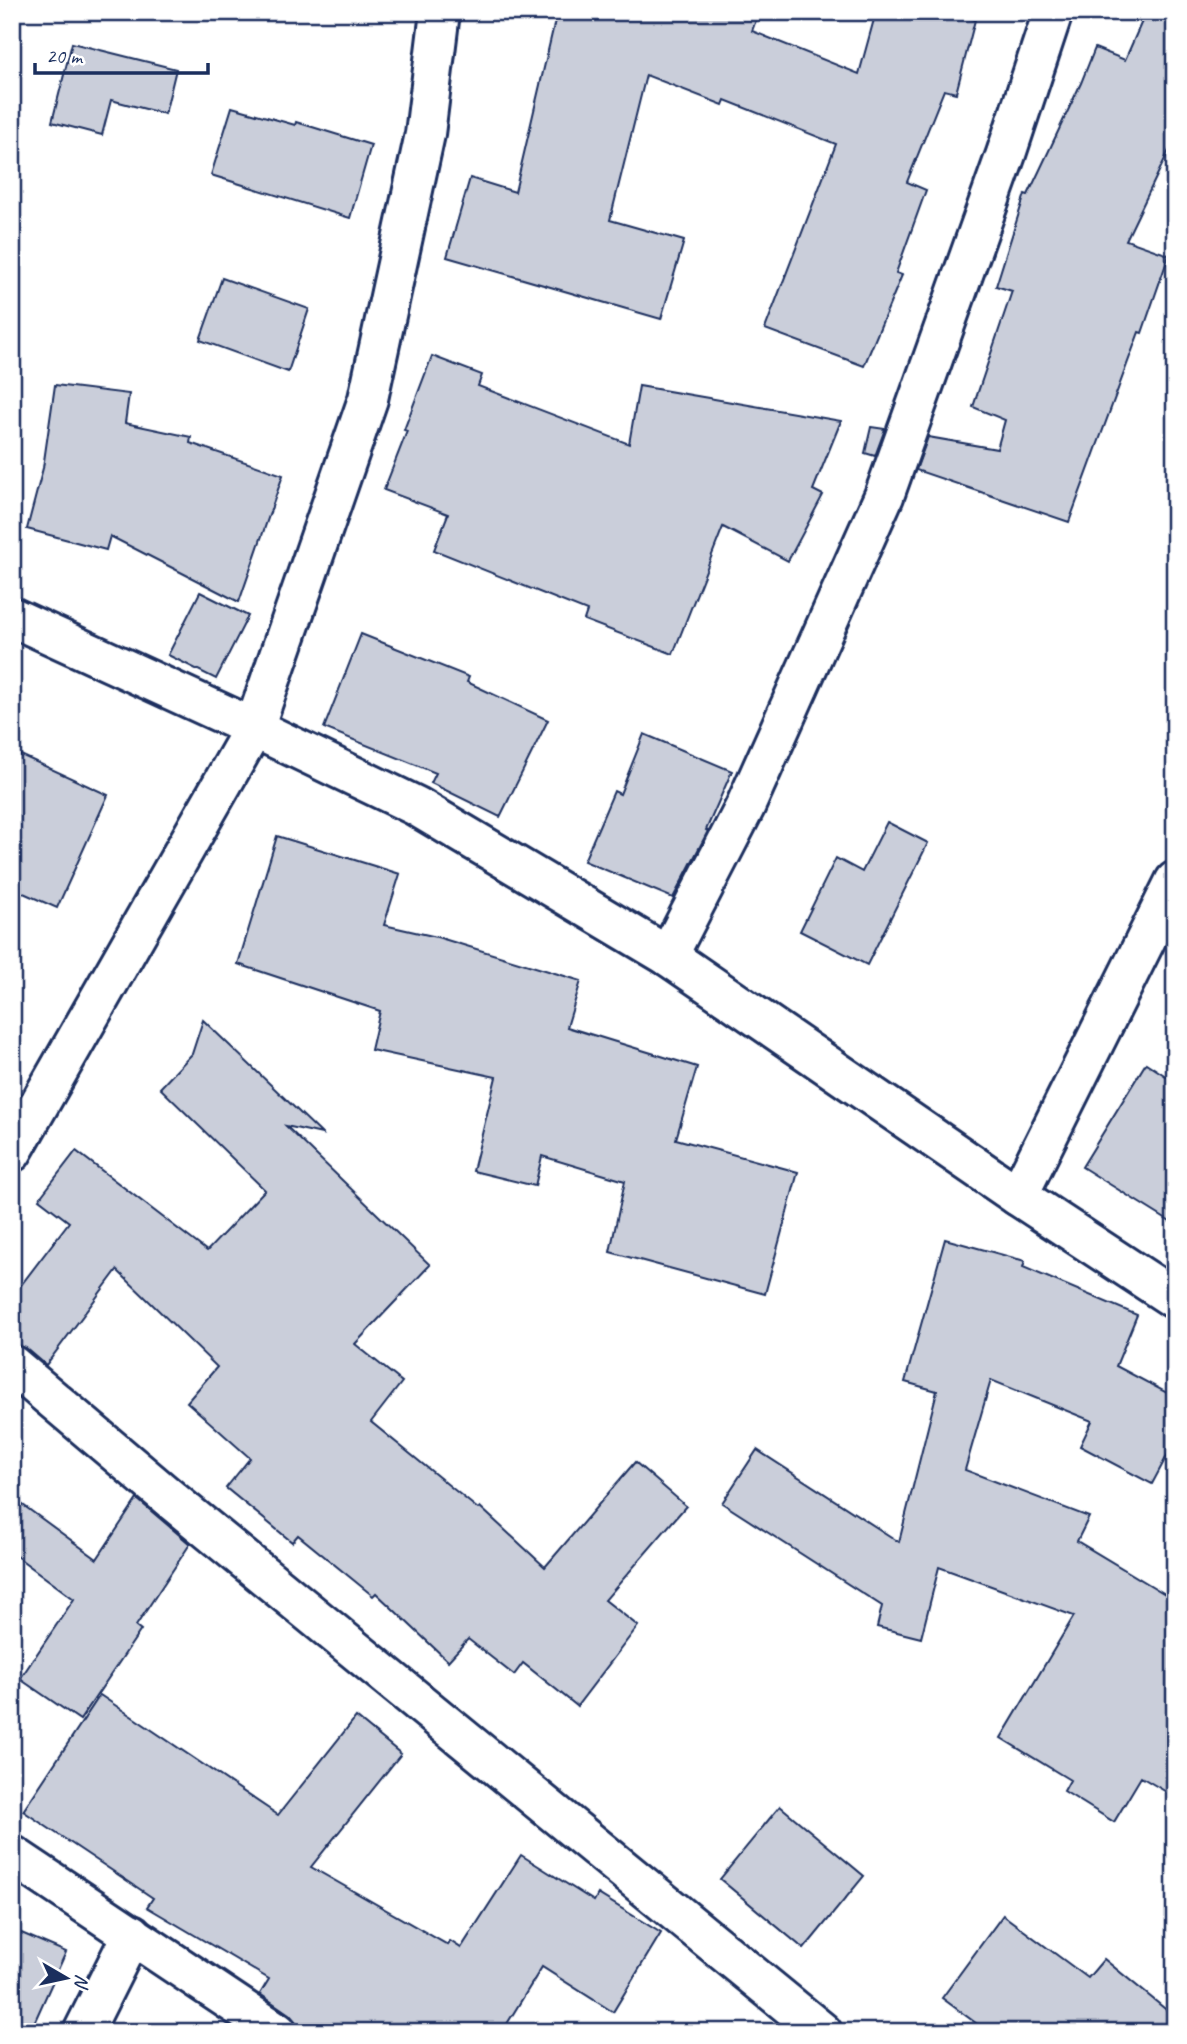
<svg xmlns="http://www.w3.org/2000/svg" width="1187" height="2044" font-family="Caveat,sans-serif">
<rect width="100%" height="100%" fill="#fff"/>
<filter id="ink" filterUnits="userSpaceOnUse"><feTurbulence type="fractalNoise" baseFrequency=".0143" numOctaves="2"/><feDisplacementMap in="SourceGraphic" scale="14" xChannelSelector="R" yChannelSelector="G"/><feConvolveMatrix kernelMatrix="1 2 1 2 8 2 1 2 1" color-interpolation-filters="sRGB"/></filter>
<g filter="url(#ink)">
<!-- building -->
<g fill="#caceda" stroke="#1b2f5e" stroke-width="2">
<polygon points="557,12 759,12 752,31 859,74 876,12 946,12 975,20 956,93 944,90 907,182 926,190 896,273 902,275 864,366 765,329 836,144 725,100 723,105 646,75 610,220 684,241 661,319 447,257 470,178 515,192"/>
<polygon points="1146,12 1175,12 1175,138 1126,240 1169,255 1142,333 1139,332 1069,522 916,470 928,437 997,449 1005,420 973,407 1012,291 996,286 1025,194 1028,195 1081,83 1095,48 1125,60"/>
<polygon points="72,43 176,69 165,114 111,100 102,135 52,122"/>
<polygon points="232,107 295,125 296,122 371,145 350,218 211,175"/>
<polygon points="222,278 309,309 288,372 200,340"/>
<polygon points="432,356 482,375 478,386 629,444 639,386 841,421 813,490 823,495 788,561 723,527 673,654 584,620 587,611 434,550 448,514 384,490 407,431 404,430"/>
<polygon points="55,385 129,394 125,423 191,437 190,443 283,475 239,602 110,536 106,550 27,529 43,468"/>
<polygon points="871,427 885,429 875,456 865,453"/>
<polygon points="200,592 248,616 216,679 168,655"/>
<polygon points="361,634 469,677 467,682 548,720 500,817 431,783 436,773 324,728"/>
<polygon points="644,734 732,771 706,830 708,831 673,898 584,861 614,791 620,794"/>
<polygon points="12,751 108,795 57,908 12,888"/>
<polygon points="887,822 928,843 867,965 800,931 836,858 862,872"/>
<polygon points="277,836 400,874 384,925 437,937 581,981 567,1027 697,1067 676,1139 798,1172 765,1294 610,1252 625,1181 542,1156 535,1186 473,1171 496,1077 371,1050 380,1011 238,964"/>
<polygon points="203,1020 322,1134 286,1126 430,1265 355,1344 402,1382 371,1422 478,1509 480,1507 545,1567 635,1462 686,1506 605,1600 638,1626 577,1706 523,1663 514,1675 468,1639 448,1661 376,1593 373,1596 298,1535 292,1542 226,1488 250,1458 187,1402 217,1367 117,1270 46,1365 26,1348 12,1344 12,1297 69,1222 39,1199 76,1151 207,1251 265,1190 160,1088 192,1054"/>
<polygon points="1146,1063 1175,1082 1175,1225 1082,1167"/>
<polygon points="945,1239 1025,1261 1023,1267 1137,1315 1116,1366 1175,1397 1175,1441 1152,1484 1080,1446 1092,1421 991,1380 965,1470 1089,1517 1077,1541 1175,1600 1175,1797 1141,1777 1114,1822 1064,1791 1070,1780 1001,1738 1074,1616 939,1567 921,1638 877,1627 882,1606 722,1503 757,1450 899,1542 937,1391 905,1382"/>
<polygon points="12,1497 97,1559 137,1499 190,1544 136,1626 141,1630 80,1720 20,1679 74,1599 12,1553"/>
<polygon points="100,1695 278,1815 356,1717 401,1754 311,1867 448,1945 450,1941 461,1948 521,1855 594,1901 598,1894 661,1933 613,2012 542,1967 502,2032 305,2032 298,2028 296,2022 289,2014 260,1994 269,1979 147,1907 153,1898 23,1811"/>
<polygon points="780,1806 864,1876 804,1949 720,1879"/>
<polygon points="1003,1915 1088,1978 1104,1959 1175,2017 1175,2032 988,2032 942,1998"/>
<polygon points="12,1929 66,1952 30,2032 12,2032"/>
</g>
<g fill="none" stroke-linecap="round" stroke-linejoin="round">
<!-- street casing -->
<g stroke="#1b2f5e" stroke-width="44">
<g id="street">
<polyline points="12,617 254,728 416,806 668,956 1018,1196 1175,1299"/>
<polyline points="668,956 745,807 884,496 1006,154 1053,12"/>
<polyline points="12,1152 254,728 368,399 425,134 440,12"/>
<polyline points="1018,1196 1175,881"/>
<polyline points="12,1365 174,1502 822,2032"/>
<polyline points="12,1855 277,2032"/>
<polyline points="83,2032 132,1934"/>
</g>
</g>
<!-- street -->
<use href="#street" stroke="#fff" stroke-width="38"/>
</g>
</g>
<!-- margin -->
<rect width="1187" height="2044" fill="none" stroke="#fff" stroke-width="42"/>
<rect x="21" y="21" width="1145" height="2002" fill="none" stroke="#1b2f5e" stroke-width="2.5" filter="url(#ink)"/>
<!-- north arrow -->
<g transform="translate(66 1978) rotate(99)" stroke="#ffffff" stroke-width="5" paint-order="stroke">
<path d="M0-5L12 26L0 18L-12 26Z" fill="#1b2f5e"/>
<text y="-10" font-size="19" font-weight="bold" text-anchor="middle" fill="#1b2f5e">N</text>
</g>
<!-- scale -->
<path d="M35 63v10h173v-10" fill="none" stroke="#1b2f5e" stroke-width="3.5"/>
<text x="46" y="63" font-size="21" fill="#1b2f5e" stroke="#ffffff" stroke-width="5" paint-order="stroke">20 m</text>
</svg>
